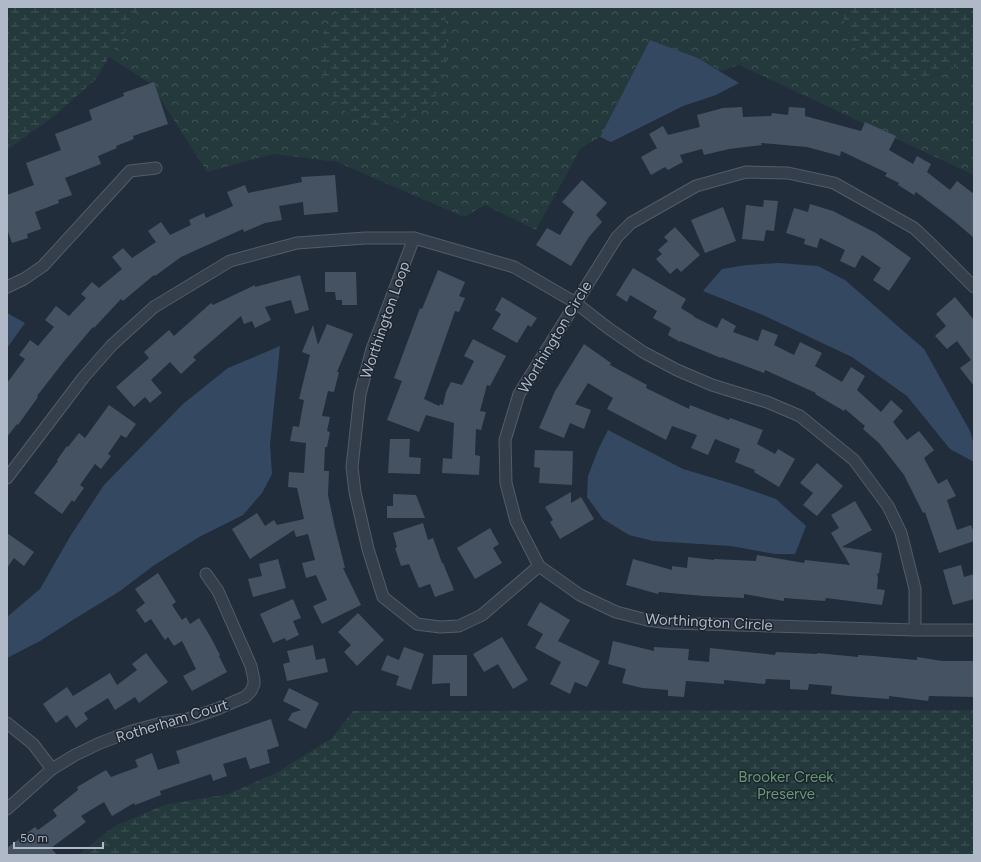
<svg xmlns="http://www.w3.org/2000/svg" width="981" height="862" font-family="Figtree,sans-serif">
<defs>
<pattern id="forest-crowns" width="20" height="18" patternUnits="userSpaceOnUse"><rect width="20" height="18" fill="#24393c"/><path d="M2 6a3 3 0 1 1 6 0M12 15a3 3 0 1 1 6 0" fill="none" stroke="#415457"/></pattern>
<pattern id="wetland-marsh" width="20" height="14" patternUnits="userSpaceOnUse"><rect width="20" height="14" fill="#24393c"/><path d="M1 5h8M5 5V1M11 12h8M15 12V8" fill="none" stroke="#415457"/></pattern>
</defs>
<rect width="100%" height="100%" fill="#222d3b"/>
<!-- forest -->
<polygon fill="url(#forest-crowns)" points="88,7 840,7 853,47 924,80 974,59 974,175 739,65 721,71 698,58 650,40 600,137 581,148 536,230 485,205 464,217 337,162 274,154 207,172 151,84 109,57 127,27"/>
<!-- wetland -->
<g fill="url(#wetland-marsh)">
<polygon points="7,7 140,7 95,80 53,117 7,150"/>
<polygon points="343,7 435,7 445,12 447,61 434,100 376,133 339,107 318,68 323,33"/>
<polygon points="840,7 974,7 974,59 924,80 903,80 853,47"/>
<polygon points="974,710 974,855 78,855 113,827 164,805 228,794 276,773 332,738 353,711"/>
</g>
<!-- water -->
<g fill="#354862">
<polygon points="650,40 698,58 739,83 716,95 683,106 611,142 600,137"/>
<polygon points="779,263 818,266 845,280 924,349 970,431 974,445 974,462 950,449 907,396 852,357 765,316 703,291 722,269 747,265"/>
<polygon points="7,313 25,323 7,348"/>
<polygon points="280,346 270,445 272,474 262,493 243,515 199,537 153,566 120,591 76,618 40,641 7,658 7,617 40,589 71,535 104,485 183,404 228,368"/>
<polygon points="608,430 683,469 733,484 776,499 806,526 795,554 775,554 731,546 653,541 629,535 603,519 587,497 588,476 598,450"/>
</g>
<!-- building -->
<g fill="#455262">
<polygon points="154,82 168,124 133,136 134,139 116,146 117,148 98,156 101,164 65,178 72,195 58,200 59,203 35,212 41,229 27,234 28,238 12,243 7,229 7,195 34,185 26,163 61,150 55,134 92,120 89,110 124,96 123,93"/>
<polygon points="742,107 743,117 771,116 772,113 788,115 789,107 805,108 805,116 861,131 865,122 896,136 889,150 913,164 917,156 931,164 927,172 950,190 957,181 974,194 974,238 953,220 916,192 914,195 898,185 899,183 885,176 887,173 841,151 840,156 807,147 761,143 762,145 729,149 704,155 702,149 680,155 683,162 668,170 665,167 651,175 641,157 657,148 649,134 663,126 668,135 700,127 697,115 723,108"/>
<polygon points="335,175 338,212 304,215 303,202 279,206 282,220 265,223 244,232 243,229 181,257 155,276 154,275 123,301 121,299 94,328 93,327 65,360 37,396 38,397 18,425 17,424 7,437 7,383 25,359 19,355 30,340 38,346 54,327 45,320 56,306 69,316 86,298 81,294 92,282 99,288 122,269 112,257 123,248 132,258 156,242 148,231 161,222 170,235 191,225 189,220 204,213 206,218 233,206 227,192 245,185 248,193 302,182 301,177"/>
<polygon points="582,180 607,203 596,215 602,222 589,237 571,266 536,245 547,228 560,235 574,212 562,202"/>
<polygon points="764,200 778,201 774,231 766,230 764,241 742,239 746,205 763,207"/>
<polygon points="810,204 833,211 876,233 911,258 889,291 873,280 881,268 862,255 855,268 840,261 845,250 820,238 817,248 804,244 805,239 786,233 794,208 808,212"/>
<polygon points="723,207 736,241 705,253 691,220"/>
<polygon points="675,227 700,255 681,272 677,268 670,274 656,259 662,254 658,250 668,241 664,237"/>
<polygon points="633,268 686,299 681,308 694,316 694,317 717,328 722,318 736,326 733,332 758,341 762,329 778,335 774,345 794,355 800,342 822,353 815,366 842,382 851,367 865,376 857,390 881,412 891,400 903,411 893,422 907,440 919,431 934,450 924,458 938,484 947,479 956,496 947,500 957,530 971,525 974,533 974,541 939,553 925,512 923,513 904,475 879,443 863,429 865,426 845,409 844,411 815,394 816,393 765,370 764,373 721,357 721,358 680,341 680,342 668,335 671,328 653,318 657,311 630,295 627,302 616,295"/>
<polygon points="438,270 465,282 459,296 465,298 459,312 455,311 424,399 439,406 440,404 443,405 446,392 451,382 462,385 474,361 464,356 473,339 506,356 490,386 487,385 480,411 486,412 481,430 476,429 475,455 480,456 479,475 442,473 443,458 452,459 454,423 426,415 419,432 387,420 402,381 394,378 420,308 422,309"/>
<polygon points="325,272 356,272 357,305 342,305 342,300 336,300 335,292 325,292"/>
<polygon points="300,275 309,310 295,314 291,300 265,307 271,320 255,328 252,321 244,324 241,316 193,357 196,360 181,374 170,362 151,380 162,393 150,403 145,397 134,407 116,387 149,358 144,352 169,330 174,336 211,303 213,305 255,285 255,287"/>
<polygon points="502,297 537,318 531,327 528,325 517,343 492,329 501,314 495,310"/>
<polygon points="955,297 974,320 974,386 960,368 971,360 957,341 947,349 935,336 946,326 936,314"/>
<polygon points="327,324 353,334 337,372 339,372 334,392 328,391 322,416 330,417 327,431 330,432 327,447 325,447 324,471 329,471 328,495 335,528 345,568 343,568 361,605 322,624 313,606 327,600 316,575 306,578 302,563 315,560 308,534 296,537 294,530 250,559 232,529 257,513 265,526 274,520 277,525 304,519 297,488 288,487 289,472 304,473 306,443 290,441 293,426 299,427 304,400 299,399 310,355 302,352 313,325 318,345"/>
<polygon points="584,344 611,363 610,365 647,385 646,388 689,409 690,405 729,420 730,418 763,430 757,444 775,454 778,449 795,459 779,487 754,472 755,470 735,462 740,449 715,439 708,455 691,448 697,435 672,426 666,440 607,409 613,398 588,383 575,404 591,410 584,429 570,423 564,438 539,428 555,391"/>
<polygon points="109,405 136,424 126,438 121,435 108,454 111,456 101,469 95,464 80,485 84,488 74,502 72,500 62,514 34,493 58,461 57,460 67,446 68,447 79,433 85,438"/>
<polygon points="390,439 410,439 409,457 421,458 420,474 388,473"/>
<polygon points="535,450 573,451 572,485 539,483 540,468 534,467"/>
<polygon points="817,463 843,486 817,516 803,505 813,493 800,483"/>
<polygon points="571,492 571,503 581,497 594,519 560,539 550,522 553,520 545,507"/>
<polygon points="393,494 416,495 425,518 387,518 387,506 393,506"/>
<polygon points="855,501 872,530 842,547 882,553 879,573 877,574 878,578 877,589 885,590 882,605 826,598 825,601 784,598 784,601 744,594 744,598 704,596 659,592 658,594 626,585 633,559 672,570 672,566 687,568 688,557 714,560 714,559 756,561 757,555 804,563 805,560 850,565 831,533 839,528 831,515"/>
<polygon points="423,523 428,540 433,538 442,563 443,563 454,590 435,597 430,584 419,588 409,564 401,566 395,548 397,547 393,533"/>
<polygon points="490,528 499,544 493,548 502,563 475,579 457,548"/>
<polygon points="7,533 34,552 24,566 14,558 7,568"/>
<polygon points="278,559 286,588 253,597 248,579 262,576 259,564"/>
<polygon points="961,565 964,577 974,574 974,599 953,605 943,570"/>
<polygon points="158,573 176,602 172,605 182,620 186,617 190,624 199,618 210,636 220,655 219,656 227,672 192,691 183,676 196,669 182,641 174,646 168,637 165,640 151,619 145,623 136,610 145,603 135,589"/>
<polygon points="293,599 301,618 293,621 299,635 286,641 285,638 273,643 260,614"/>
<polygon points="540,602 570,620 558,641 600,661 587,687 575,682 570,694 550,684 561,662 535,648 543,634 527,625"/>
<polygon points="358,613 384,640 357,666 344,652 351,645 338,632"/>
<polygon points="502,637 528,680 513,689 498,664 484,672 473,654"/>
<polygon points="613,641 654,651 654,647 689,649 688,660 709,662 710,648 775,655 776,652 817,654 817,653 858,657 858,655 873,656 917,660 917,657 942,661 974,661 974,697 929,696 928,701 889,696 889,699 848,696 831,694 832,686 809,684 808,690 790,689 790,680 766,679 765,684 724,680 724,684 686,681 684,697 668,696 668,690 642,688 622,683 626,669 608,664"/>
<polygon points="313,645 316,660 325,658 328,672 287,681 283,664 290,662 287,651"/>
<polygon points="404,647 424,654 411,690 396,685 399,676 381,670 387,655 399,660"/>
<polygon points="146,653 168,682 139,703 135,697 115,710 108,698 84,713 88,719 76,728 67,715 56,723 43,704 67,687 73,696 110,673 117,685 137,670 132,664"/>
<polygon points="433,655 467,655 467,696 450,696 450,683 432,684"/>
<polygon points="289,688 319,703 306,729 288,720 292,713 301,710 283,701"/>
<polygon points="271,719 279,746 267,750 270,763 250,769 246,757 223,764 227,776 213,781 211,774 160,791 161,795 135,805 134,803 112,816 104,802 81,816 86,822 51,848 57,855 7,855 7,848 35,827 38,830 57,816 53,810 78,790 77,787 106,770 111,777 138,767 135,760 152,753 158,770 180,763 176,751"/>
</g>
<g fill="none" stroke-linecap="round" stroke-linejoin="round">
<!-- minor casing -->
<g stroke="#535c69" stroke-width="13">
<g id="minor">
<polyline points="414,238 372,349 360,394 352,467 355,492 368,549 383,597 417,624 440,627 459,626 482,615 539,566"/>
<polyline points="7,287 24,279 43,266 130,171 156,168"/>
<polyline points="974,287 929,242 914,228 834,183 788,173 746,172 696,186 631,223 617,237 519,394 505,440 506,483 516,521 539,566 580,595 616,612 647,620 670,623 915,630 974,630"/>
<polyline points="7,478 83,378 112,345 154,307 230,261 297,243 365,238 414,238 514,267 576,303 608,328 643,352 677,370 712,385 767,402 800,416 854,460 888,506 901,533 915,589 915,630"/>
<polyline points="7,723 33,744 52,769"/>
<polyline points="7,809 52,769 75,755 100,743 132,731 162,723 188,719 217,709 245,697 251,691 254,684 254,680 251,666 218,591 206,574"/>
</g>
</g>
<!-- minor -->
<use href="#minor" stroke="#353e4b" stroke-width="11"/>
</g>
<g text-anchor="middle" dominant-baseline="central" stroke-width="3" stroke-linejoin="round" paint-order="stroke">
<!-- street labels -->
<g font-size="15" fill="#b0b9c7" stroke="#1b242f">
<text transform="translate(385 320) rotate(-71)">Worthington Loop</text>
<text transform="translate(555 337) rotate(-59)">Worthington Circle</text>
<text transform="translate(709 622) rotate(3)">Worthington Circle</text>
<text transform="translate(172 721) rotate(-17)">Rotherham Court</text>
</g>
<!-- park labels -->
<g font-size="15" fill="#679872" stroke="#1b242f">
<text x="786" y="777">Brooker Creek<tspan x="786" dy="17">Preserve</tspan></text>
</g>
</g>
<!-- border -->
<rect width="981" height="862" fill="none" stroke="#b0b9c7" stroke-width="16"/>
<!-- scale -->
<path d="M14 842v6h89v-6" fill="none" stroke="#b0b9c7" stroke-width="2"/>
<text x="20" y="842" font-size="12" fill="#b0b9c7" stroke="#1b242f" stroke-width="3" paint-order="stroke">50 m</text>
</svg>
